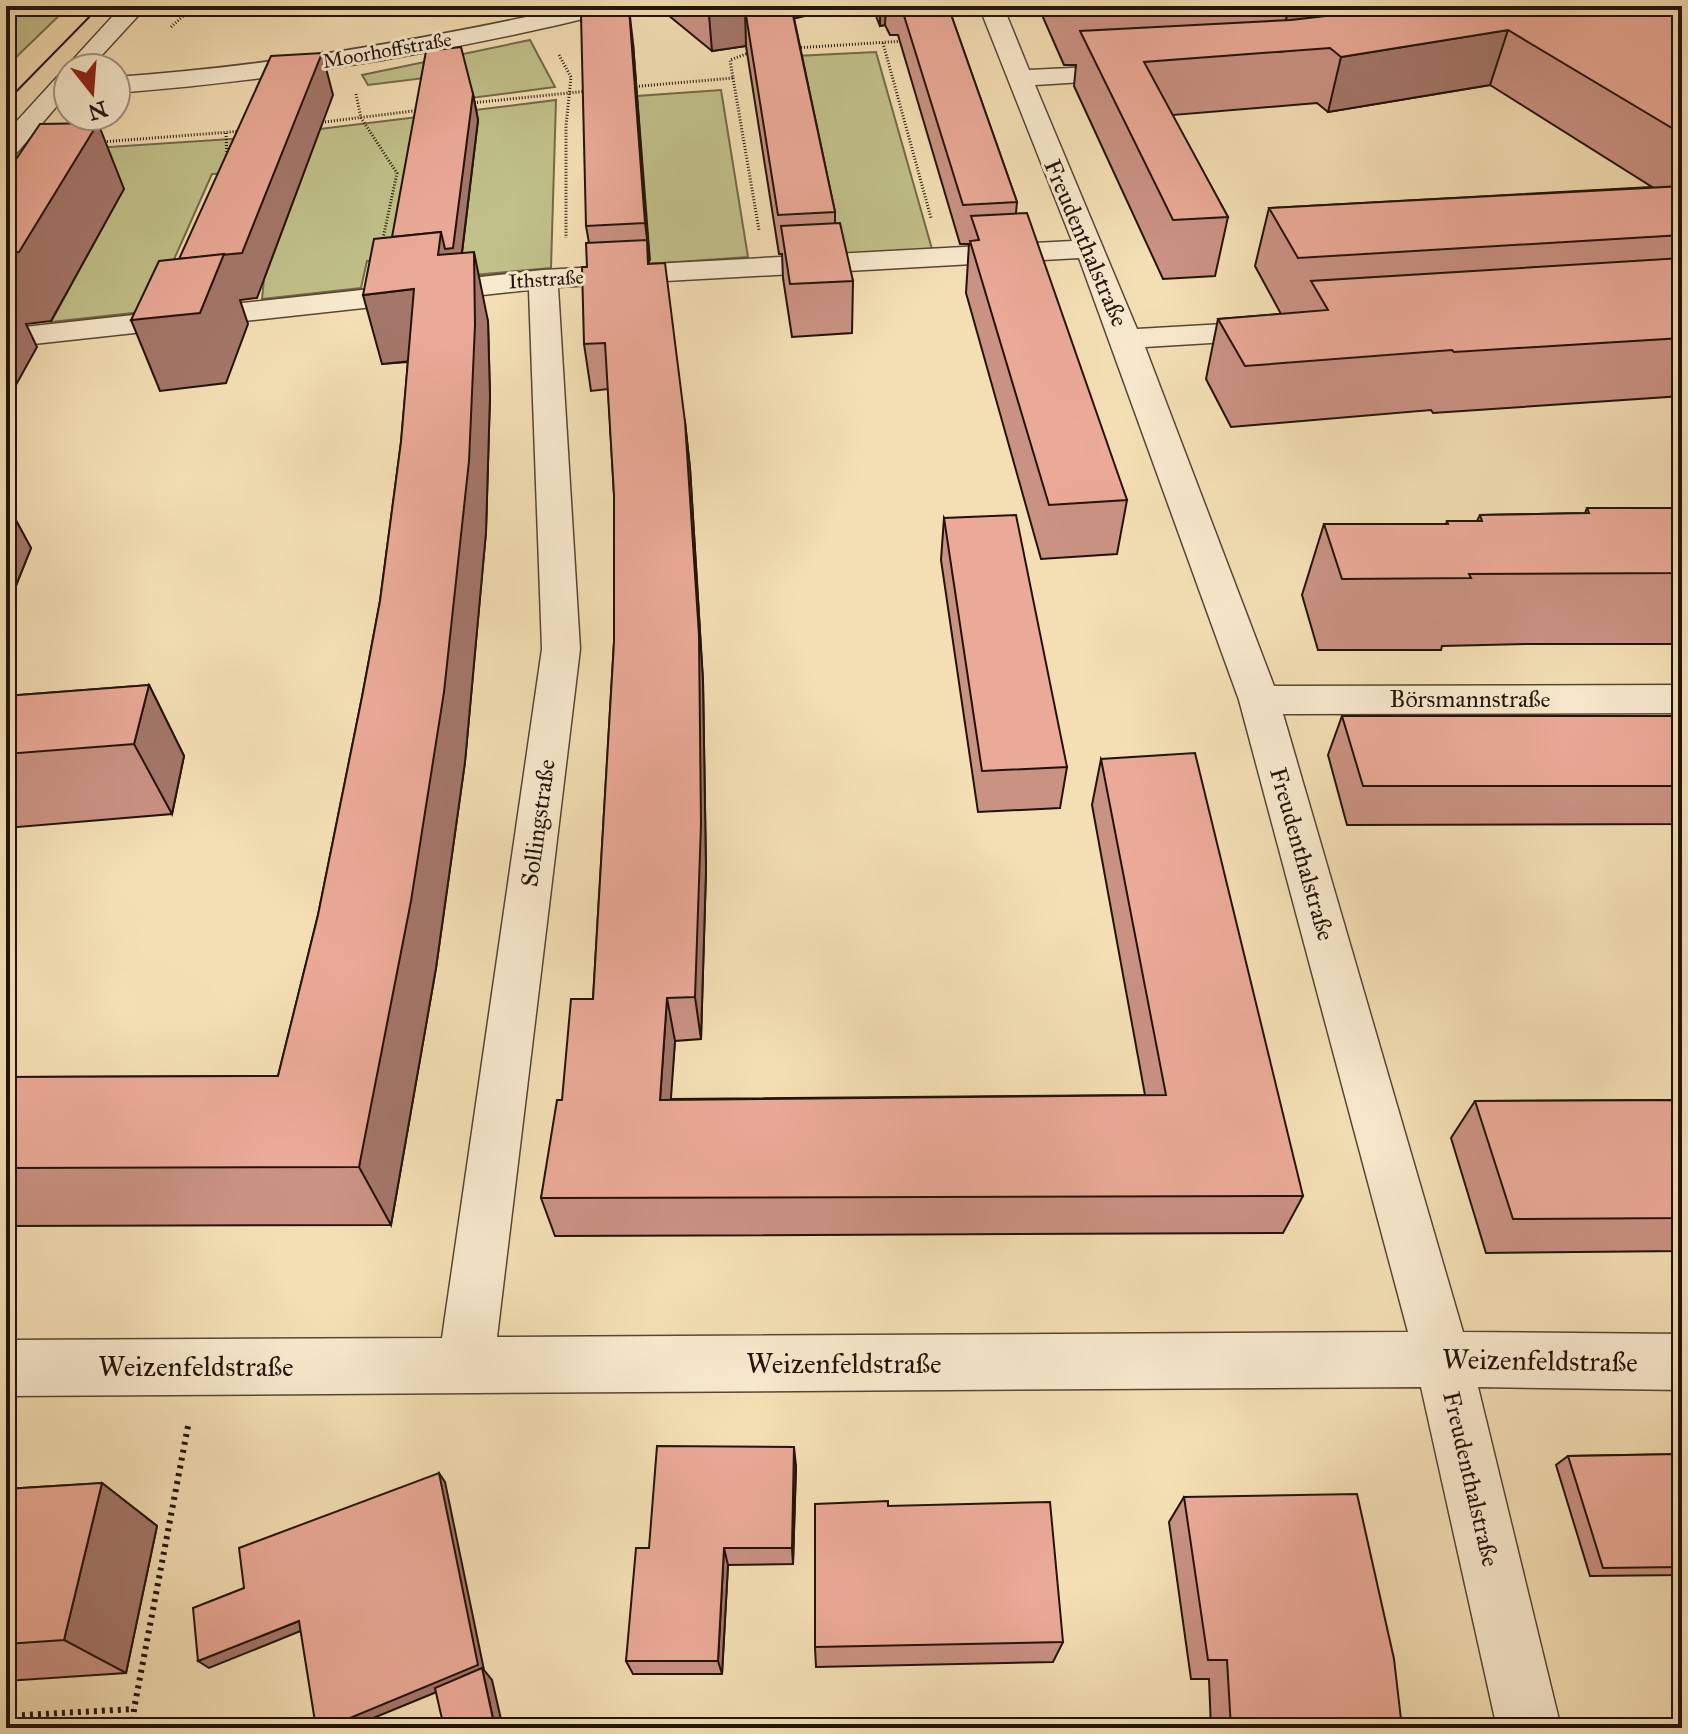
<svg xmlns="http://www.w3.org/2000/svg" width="1688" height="1734" font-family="'IM FELL Great Primer',serif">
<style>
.green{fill:#c1c089;stroke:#726a49;stroke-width:2}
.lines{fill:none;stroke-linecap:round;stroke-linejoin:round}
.minor-casing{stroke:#564634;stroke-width:3}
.tertiary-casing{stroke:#564634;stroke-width:3}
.path-far1{stroke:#221309;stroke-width:3;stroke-dasharray:1 2;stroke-linecap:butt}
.path{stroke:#221309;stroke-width:6;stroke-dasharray:3 5;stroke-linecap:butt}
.minor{fill:#f8eace;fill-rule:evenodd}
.tertiary{fill:#f8eace;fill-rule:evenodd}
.tram{stroke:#221309;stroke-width:2}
.wall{fill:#ca9283;stroke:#221309;stroke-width:2}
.shaded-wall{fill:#a4776a;stroke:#221309;stroke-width:2}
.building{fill:#ebaa98;stroke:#221309;stroke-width:2}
.labels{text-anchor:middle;stroke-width:6;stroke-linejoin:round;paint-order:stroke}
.far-street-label{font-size:20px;fill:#221309;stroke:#f8eace}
.street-label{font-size:24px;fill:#221309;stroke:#f8eace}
.near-street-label{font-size:28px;fill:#221309;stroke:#f8eace}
</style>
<rect width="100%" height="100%" fill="#f4dfb4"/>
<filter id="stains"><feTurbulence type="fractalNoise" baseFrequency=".0025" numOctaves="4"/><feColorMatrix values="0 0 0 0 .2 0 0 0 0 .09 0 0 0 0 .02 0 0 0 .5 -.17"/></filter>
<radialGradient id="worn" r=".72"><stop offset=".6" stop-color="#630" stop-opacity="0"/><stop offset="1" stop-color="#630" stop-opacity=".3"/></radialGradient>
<g class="green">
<polygon points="6,6 69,6 6,67"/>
<polygon points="530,40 555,87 471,98 465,73 368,85 362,75"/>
<polygon points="876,52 932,249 836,255 795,56"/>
<polygon points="721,90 748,257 649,264 637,96"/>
<polygon points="556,100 551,268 461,276 401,259 367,261 361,288 262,299 264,279 304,172 212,174 151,311 51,322 123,190 78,149 246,138"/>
</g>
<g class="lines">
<defs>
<g id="minor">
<path d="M577,6H620L616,11C452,52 285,80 116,93V77C272,66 425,40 577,6Z"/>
<path d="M979,6H1003L1029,70L1133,65L1142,67L1145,72L1142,77L1133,79L1035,85L1137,329L1276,321L1287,323L1291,330L1287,337L1276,339L1145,347L1274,686L1682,685V713L1283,714L1463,1332L1682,1334V1390L1478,1387L1561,1728H1497L1421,1387L6,1396V1340L442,1338L542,649L529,290L6,347V329L543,270L1072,241ZM1079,258L1239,700L1408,1332L497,1337L580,649L558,287Z"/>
</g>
<polygon id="tertiary" points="122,6 147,6 90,68 68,68 68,93 15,155 6,157 6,133"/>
</defs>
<use href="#minor" class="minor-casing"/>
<use href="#tertiary" class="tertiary-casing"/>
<g class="path-far1">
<polyline points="171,27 194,6"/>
<polyline points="883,43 931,218"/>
<polyline points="795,48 905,41"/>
<polyline points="559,55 571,77 566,126 566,238"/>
<polyline points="733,78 759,230"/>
<polyline points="630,87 733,78 730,60 754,51"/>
<polyline points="356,94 361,118 397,173 382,243"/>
<polyline points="471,103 588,91"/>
<polyline points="316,123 421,110"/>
<polyline points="226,133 227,160"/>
<polyline points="101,142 243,131"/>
</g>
<g class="path">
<polyline points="6,1716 134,1709"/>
<polyline points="133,1728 134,1709 188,1426"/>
</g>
<use href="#minor" class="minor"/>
<use href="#tertiary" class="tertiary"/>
<polyline class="tram" points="6,102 100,6"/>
</g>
<g class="wall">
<polygon points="657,6 847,6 794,18 835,212 835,223 853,281 852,333 792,337 783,278 782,254 779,254 746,46 712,51"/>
<polygon points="872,6 948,6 1017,202 1016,213 1127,500 1117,554 1041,559 966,293 969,244 960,244 898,35 890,35 885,25 880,26"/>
<polygon points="1038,6 1682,6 1682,396 1433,413 1431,410 1231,427 1206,379 1218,319 1281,314 1255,266 1269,208 1652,187 1490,85 1328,112 1317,103 1172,115 1228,217 1215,276 1163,279 1074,86 1076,65 1064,65"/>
<polygon points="633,43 649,264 685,422 690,468 703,681 706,870 701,1039 675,1041 670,1099 1145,1095 1092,805 1101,759 1303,1196 1283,1233 555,1236 541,1198 562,1100 593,999 614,642 614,495 608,389 591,391 584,344 589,243 586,226"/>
<polygon points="473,94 478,120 462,253 488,321 490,396 486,532 465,762 436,968 391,1225 6,1226 6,1077 278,1076 318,915 362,697 380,601 401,442 408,362 382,364 392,237"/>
<polygon points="6,502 31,548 13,593 6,594"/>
<polygon points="1587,508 1682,508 1682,644 1527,644 1442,646 1441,650 1318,650 1302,595 1324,524 1446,524 1447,521 1477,521 1480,515 1585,513"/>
<polygon points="944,518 1067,767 1060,808 978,812 941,560"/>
<polygon points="149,685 184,756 172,814 6,828 6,696"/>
<polygon points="1342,716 1682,716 1682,824 1347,825 1328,755"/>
<polygon points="1682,1100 1682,1251 1486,1253 1451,1138 1475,1101"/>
<polygon points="1682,1454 1682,1575 1590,1576 1556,1465 1568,1456"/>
<polygon points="796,1466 793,1564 728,1565 722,1674 633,1674 626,1661 649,1548"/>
<polygon points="102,1483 157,1526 126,1673 6,1681 6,1489"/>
<polygon points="1184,1497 1402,1728 1211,1728 1209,1679 1191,1679 1169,1522"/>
<polygon points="888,1506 1063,1642 1053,1662 816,1667 815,1647"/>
</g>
<g class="shaded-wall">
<polygon points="787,6 847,6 788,20"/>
<polygon points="880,6 886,6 885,25 880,26"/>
<polygon points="1289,6 1564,6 1279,52"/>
<polygon points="629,8 633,43 650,261 645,223"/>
<polygon points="745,9 746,46 712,51 709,15"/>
<polygon points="1508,30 1490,85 1328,112 1341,57"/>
<polygon points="322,53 333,95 257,298 240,300 248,324 226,383 160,391 131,320 196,305"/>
<polygon points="473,94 478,120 459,276 389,255 441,232"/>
<polygon points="98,123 124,189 51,321 26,324 37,347 6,403 6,253"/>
<polygon points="474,252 488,321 490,396 486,532 465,762 436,968 391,1225 359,1167"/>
<polygon points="414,289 431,359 382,364 363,295"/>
<polygon points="685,422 690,468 703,681 706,870 701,1039 695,997"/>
<polygon points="6,502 31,548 13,593 6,581"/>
<polygon points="149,685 184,756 172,814 134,744"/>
<polygon points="667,998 675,1041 668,1140 660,1100"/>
<polygon points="794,1447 796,1466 793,1564 792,1548"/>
<polygon points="439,1473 445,1482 484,1670 492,1680 503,1728 495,1728 483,1673 349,1728 326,1728"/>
<polygon points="102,1483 157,1526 126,1673 64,1640"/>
<polygon points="724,1548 728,1565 722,1674 718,1661"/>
<polygon points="299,1621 308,1628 209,1668 198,1661"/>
</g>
<g class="building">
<polygon points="698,6 791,6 835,212 778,215 745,9 709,15"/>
<polygon points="901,6 948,6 1017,202 963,205"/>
<polygon points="1068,6 1174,6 1070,11"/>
<polygon points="1412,6 1682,6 1682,134 1508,30 1341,57 1330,48 1144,62 1228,217 1173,220 1080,31 1291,20"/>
<polygon points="629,8 645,223 586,226 581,15"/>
<polygon points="461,47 473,94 453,248 445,249 441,232 392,237 426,51"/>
<polygon points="322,53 242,253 179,259 271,56"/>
<polygon points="98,123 19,252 6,253 6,174 40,124"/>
<polygon points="1679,183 1682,183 1682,235 1298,258 1269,208 1682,186"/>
<polygon points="1027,213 1127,500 1049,505 970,241 979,240 971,216"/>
<polygon points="840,223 853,281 790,284 781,226"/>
<polygon points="441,232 438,255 474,252 475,325 469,461 444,692 411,901 359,1167 6,1168 6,1077 278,1076 318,915 362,697 380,601 401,442 414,289 363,295 374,239"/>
<polygon points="647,240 648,264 665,263 685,422 699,635 701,824 695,997 667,998 660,1100 1166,1095 1101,759 1195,753 1303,1196 541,1198 557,1100 562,1100 571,999 593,999 614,642 614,495 605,343 584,344 582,267 587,267 586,243"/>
<polygon points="224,254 200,313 131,320 159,261"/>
<polygon points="1682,258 1682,338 1454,352 1452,350 1245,366 1218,319 1328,310 1311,281"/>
<polygon points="1587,508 1682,508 1682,573 1469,574 1471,578 1342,579 1324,524 1448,524 1447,521 1482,521 1480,515 1589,513"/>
<polygon points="1016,515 1067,767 982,771 944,518"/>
<polygon points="149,685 134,744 6,754 6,696"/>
<polygon points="1342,716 1682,716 1682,786 1363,786"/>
<polygon points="1682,1100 1682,1218 1513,1219 1475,1101"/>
<polygon points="657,1446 794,1447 792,1548 724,1548 718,1661 626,1661 636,1548 649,1548"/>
<polygon points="1682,1454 1682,1567 1603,1568 1568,1456"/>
<polygon points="439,1473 478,1665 326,1728 316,1728 299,1621 198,1661 193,1608 244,1588 239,1548"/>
<polygon points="102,1483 64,1640 6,1644 6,1489"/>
<polygon points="1357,1494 1394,1659 1402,1728 1231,1728 1227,1660 1208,1660 1184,1497"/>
<polygon points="888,1501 888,1506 1050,1502 1063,1642 815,1647 815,1504"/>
<polygon points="482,1668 495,1728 444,1728 435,1688"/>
</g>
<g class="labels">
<g class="far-street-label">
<text transform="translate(387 50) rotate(-10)" y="7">Moorhoffstraße</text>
<text transform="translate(546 279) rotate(-4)" y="7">Ithstraße</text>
</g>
<g class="street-label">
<text transform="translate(1086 243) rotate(67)" y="8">Freudenthalstraße</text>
<text x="1470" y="707">Börsmannstraße</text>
<text transform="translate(538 823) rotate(-82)" y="8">Sollingstraße</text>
<text transform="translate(1302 854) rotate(74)" y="8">Freudenthalstraße</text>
<text transform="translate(1471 1479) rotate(77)" y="8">Freudenthalstraße</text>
</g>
<g class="near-street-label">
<text transform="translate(1540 1360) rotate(1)" y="10">Weizenfeldstraße</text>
<text x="844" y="1373">Weizenfeldstraße</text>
<text x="196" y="1376">Weizenfeldstraße</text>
</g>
</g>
<rect width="1688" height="1734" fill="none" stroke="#f4dfb4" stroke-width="32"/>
<rect x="8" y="8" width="1672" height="1718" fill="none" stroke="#221309" stroke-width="4"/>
<rect x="16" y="16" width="1656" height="1702" fill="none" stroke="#221309" stroke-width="2"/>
<g transform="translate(92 92) rotate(163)"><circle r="38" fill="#f8eace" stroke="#a2947f" stroke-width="2"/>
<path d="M0-6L14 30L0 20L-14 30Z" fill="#8f2418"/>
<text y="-12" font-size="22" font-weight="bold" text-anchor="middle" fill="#221309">N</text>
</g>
<rect width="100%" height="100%" filter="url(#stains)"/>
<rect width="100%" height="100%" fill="url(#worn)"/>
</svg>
